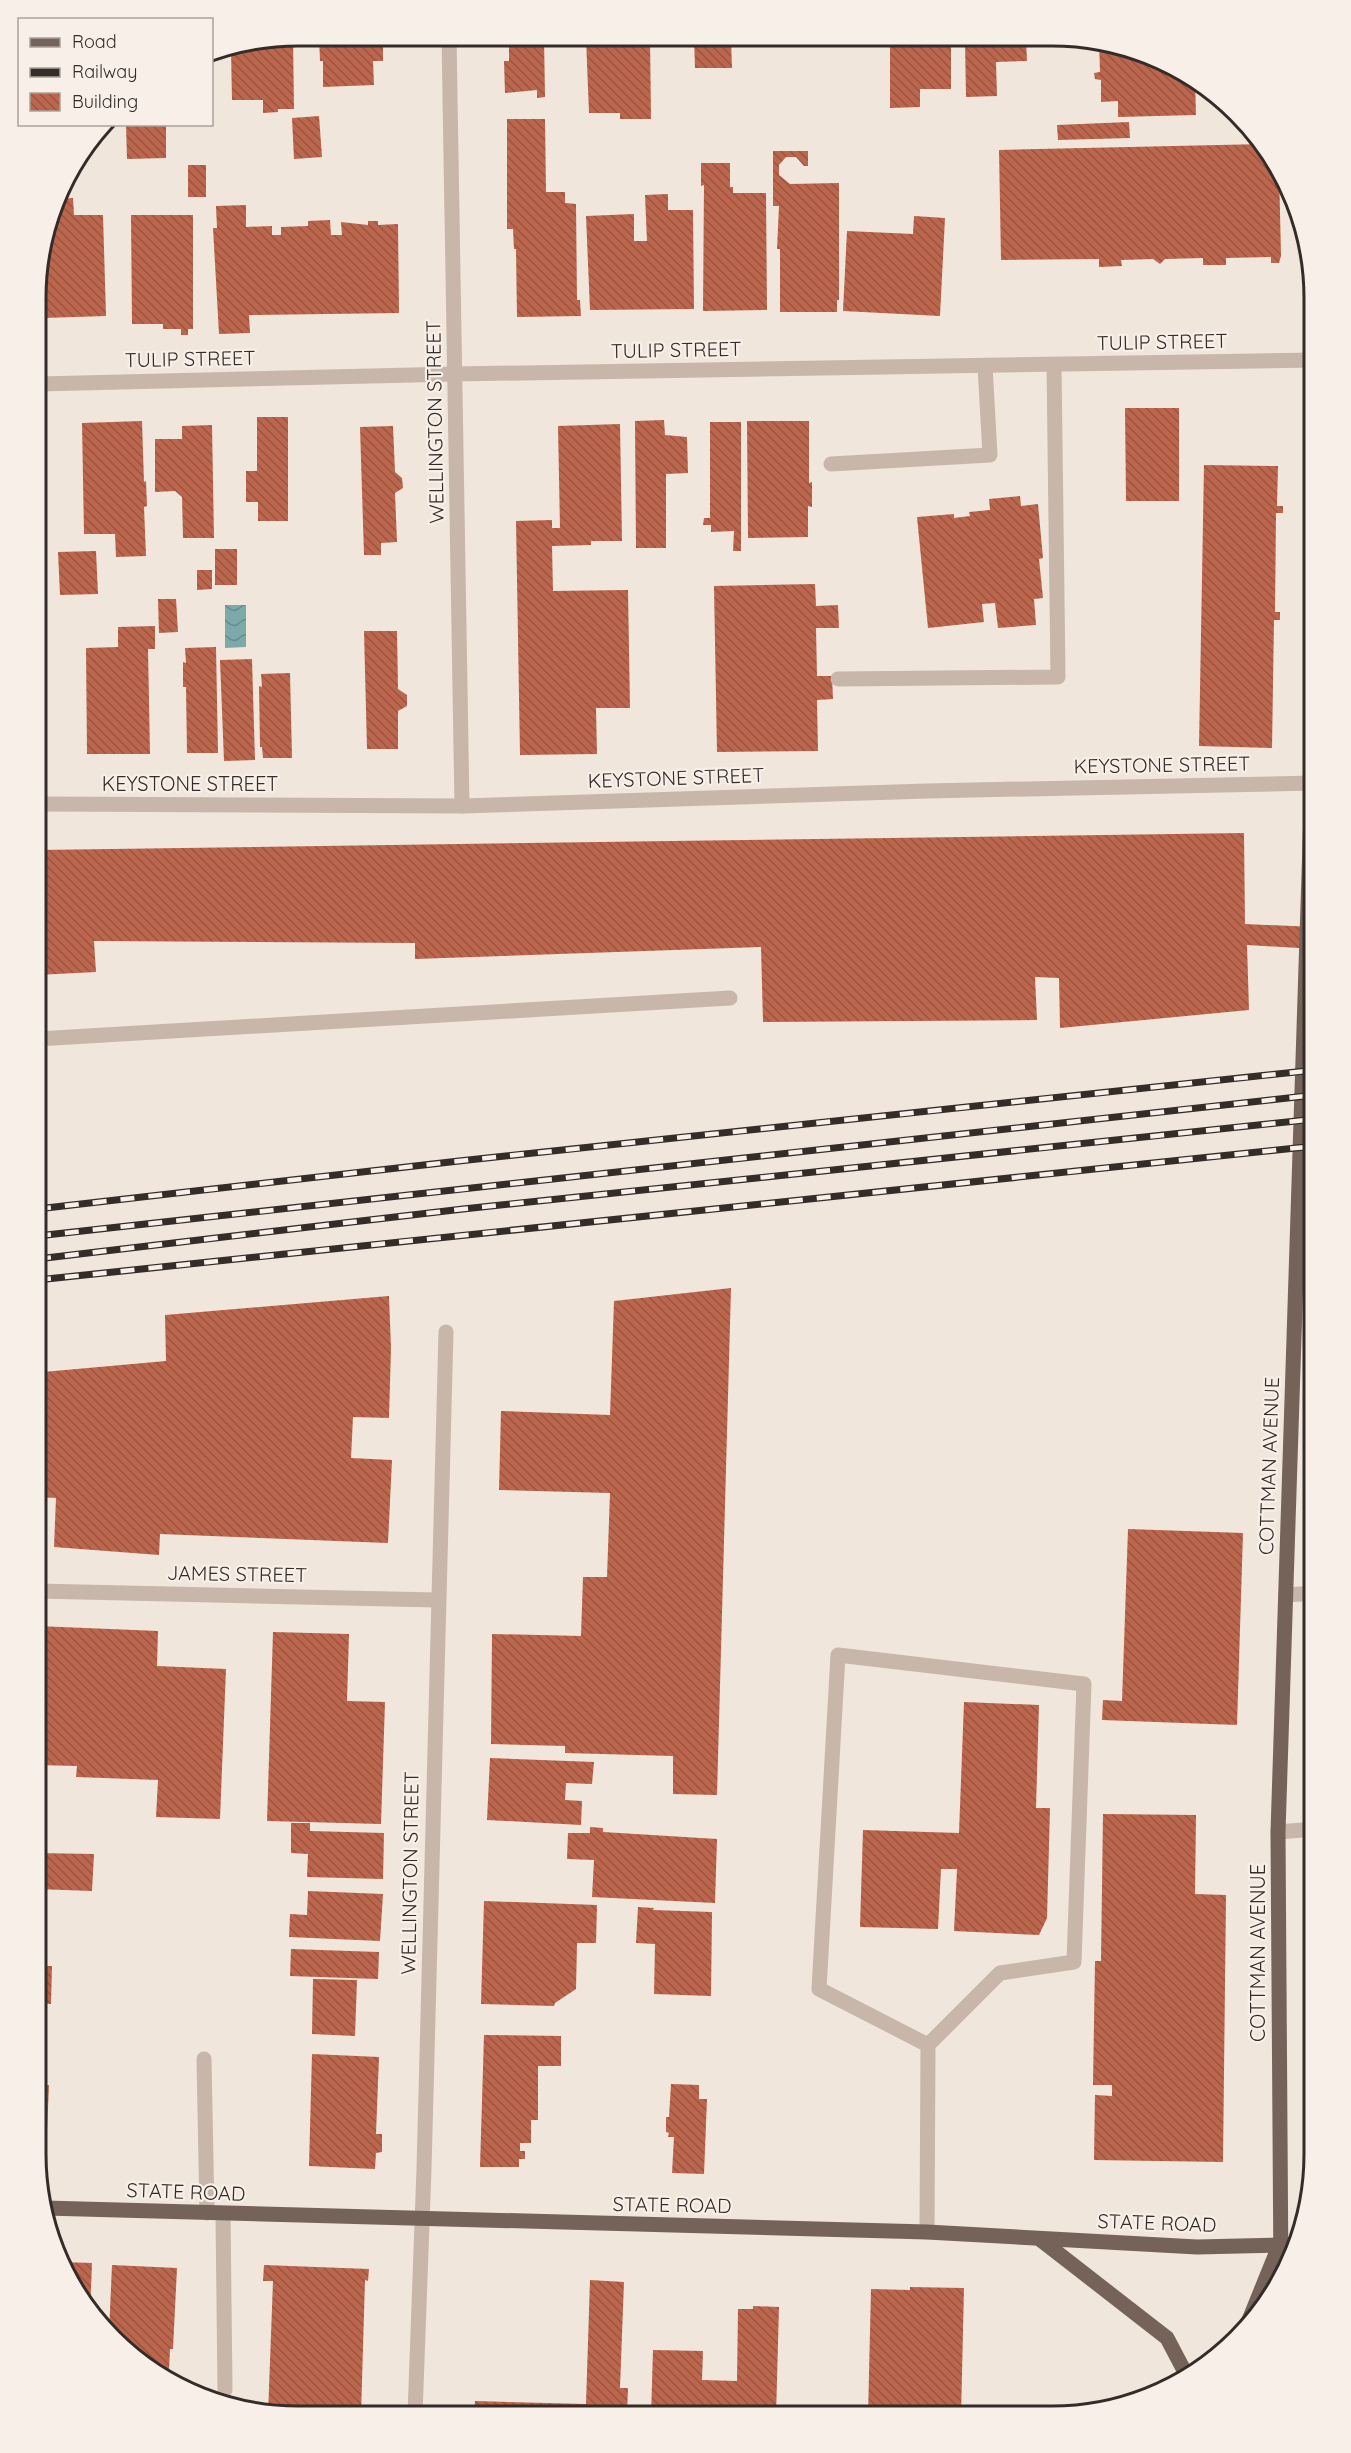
<svg xmlns="http://www.w3.org/2000/svg" width="1351" height="2453" font-family="Quicksand,sans-serif">
<style>
.water{fill:url(#water-waves)}
.building{fill:url(#building-back-hatch)}
.lines{fill:none;stroke-linecap:round;stroke-linejoin:round}
.lane{stroke:#c7b6a9;stroke-width:15}
.street{stroke:#c7b6a9;stroke-width:15}
.secondary{stroke:#9a857a;stroke-width:15}
.primary{stroke:#75635a;stroke-width:15}
.rail-casing{stroke:#342c28;stroke-width:7}
.rail{stroke:#f8f0e8;stroke-width:4.5;stroke-dasharray:14;stroke-linecap:butt}
.labels{text-anchor:middle;stroke-width:4.5;stroke-linejoin:round;paint-order:stroke}
.street-label{font-size:20px;fill:#342c28;stroke:#f8f0e8}
.rim{fill:none;stroke:#342c28;stroke-width:3}
</style>
<defs>
<pattern id="water-waves" width="16" height="10" patternUnits="userSpaceOnUse" patternTransform="scale(1.5)"><rect width="16" height="10" fill="#7da9aa"/><path d="M0 5q4-4 8 0t8 0" fill="none" stroke="#678a8a"/></pattern>
<pattern id="building-back-hatch" width="6" height="6" patternUnits="userSpaceOnUse" patternTransform="scale(1.5)"><rect width="6" height="6" fill="#bc664d"/><path d="M-1 5l2 2M0 0l6 6M5-1l2 2" fill="none" stroke="#9a5440"/></pattern>
</defs>
<rect width="100%" height="100%" fill="#f0e6dc"/>
<polygon class="water" points="225,605 246,605 246,647 225,648"/>
<g class="building">
<polygon points="319,36 383,37 383,61 373,61 374,85 323,87 323,61 320,61"/>
<polygon points="293,37 294,109 278,109 278,112 263,113 263,100 232,100 231,49"/>
<polygon points="509,37 544,38 545,97 537,98 537,90 505,93 504,61 509,61"/>
<polygon points="586,38 650,38 651,119 620,119 620,113 589,113"/>
<polygon points="694,38 731,39 732,68 695,68"/>
<polygon points="883,40 954,40 951,45 951,89 920,89 920,107 890,108 890,46"/>
<polygon points="965,40 1026,40 1027,61 996,62 997,96 966,97"/>
<polygon points="1099,41 1169,63 1195,81 1196,115 1118,117 1118,101 1101,102 1101,80 1095,79 1094,73 1100,72"/>
<polygon points="319,116 322,157 294,159 292,118"/>
<polygon points="507,119 545,119 546,192 565,192 565,203 576,204 577,300 580,300 581,316 517,317 516,249 514,249 513,229 507,229"/>
<polygon points="1129,122 1130,138 1058,140 1057,125"/>
<polygon points="126,124 166,124 166,158 127,159"/>
<polygon points="1264,144 1271,152 1279,169 1281,256 1279,263 1271,263 1271,257 1226,258 1226,265 1203,265 1203,258 1165,259 1160,264 1153,259 1121,260 1122,266 1099,267 1099,259 1001,260 999,150"/>
<polygon points="773,151 808,151 808,166 804,166 796,157 786,157 779,165 779,175 790,184 839,183 839,300 837,300 837,312 780,312 780,249 777,249 779,206 773,206"/>
<polygon points="701,163 730,163 730,187 733,187 733,193 766,193 767,310 703,311 704,185 701,186"/>
<rect x="188" y="165" width="18" height="32"/>
<polygon points="668,194 668,210 693,210 694,309 590,310 586,216 634,214 634,241 647,241 645,195"/>
<polygon points="73,198 74,215 103,215 106,316 43,318 41,254 58,199"/>
<polygon points="246,205 246,227 272,226 272,235 281,235 281,227 308,226 308,221 330,220 331,235 342,235 341,222 368,225 368,221 378,221 378,225 398,224 399,313 249,315 250,333 219,334 213,228 217,228 216,206"/>
<polygon points="131,215 193,215 193,329 188,329 188,335 181,335 181,329 163,329 163,324 132,324"/>
<polygon points="914,216 945,218 940,316 843,311 847,231 913,234"/>
<polygon points="1125,408 1179,408 1179,501 1126,501"/>
<polygon points="257,417 288,417 288,521 258,521 258,502 246,502 246,471 257,471"/>
<polygon points="664,420 665,435 687,437 688,473 666,474 666,548 636,548 635,421"/>
<polygon points="142,421 144,482 146,481 147,506 144,507 146,556 116,557 115,534 84,534 82,423"/>
<polygon points="747,421 809,421 809,483 812,482 812,507 808,506 808,537 748,538"/>
<polygon points="710,422 741,422 741,551 733,551 734,531 711,532 711,525 703,525 704,518 710,518"/>
<polygon points="620,424 622,541 591,541 591,545 552,546 553,591 628,590 630,708 596,708 597,754 520,755 516,521 552,520 552,528 560,528 558,426"/>
<polygon points="212,425 214,538 183,538 182,497 175,491 155,492 155,439 182,439 182,426"/>
<polygon points="393,426 395,472 402,478 403,488 395,493 397,542 381,543 381,555 364,555 360,427"/>
<polygon points="1204,465 1278,466 1277,506 1283,506 1283,513 1276,513 1275,612 1280,612 1280,620 1274,620 1272,748 1199,746"/>
<polygon points="1020,496 1021,506 1038,504 1043,558 1039,559 1043,598 1034,599 1036,625 998,628 995,603 982,604 984,622 928,628 917,517 954,514 954,518 970,516 969,512 990,510 989,499"/>
<rect x="215" y="549" width="22" height="36"/>
<polygon points="96,551 98,594 60,595 58,552"/>
<polygon points="197,570 212,570 212,589 197,590"/>
<polygon points="815,584 816,606 838,605 839,628 816,628 817,676 832,676 833,699 817,700 818,751 717,752 714,586"/>
<polygon points="158,599 176,599 178,632 159,633"/>
<polygon points="155,626 155,649 148,649 150,754 87,754 86,648 118,647 118,627"/>
<polygon points="364,631 397,631 398,689 407,695 407,706 398,711 398,749 367,749"/>
<polygon points="216,647 218,753 187,753 186,687 183,687 183,662 186,663 185,648"/>
<polygon points="252,659 255,760 224,761 220,660"/>
<polygon points="290,673 292,758 263,758 262,747 260,747 259,686 262,687 261,674"/>
<polygon points="1244,833 1245,924 1315,927 1315,949 1247,945 1249,1010 1060,1028 1059,978 1035,977 1037,1020 763,1022 761,947 415,959 415,943 94,941 96,972 37,975 38,850"/>
<polygon points="731,1288 717,1795 673,1794 673,1756 565,1753 565,1746 491,1744 492,1634 581,1636 583,1577 607,1577 610,1493 499,1490 501,1411 610,1415 614,1301"/>
<polygon points="389,1296 391,1348 389,1418 353,1417 351,1458 392,1460 388,1543 160,1534 159,1555 54,1547 56,1498 37,1497 37,1444 41,1444 43,1372 166,1361 165,1315"/>
<polygon points="1128,1529 1243,1533 1237,1725 1102,1720 1103,1700 1122,1701"/>
<polygon points="37,1626 158,1631 157,1666 226,1669 220,1819 156,1817 158,1780 76,1777 77,1766 36,1765"/>
<polygon points="273,1632 349,1634 347,1701 385,1702 381,1824 267,1821"/>
<polygon points="964,1702 1039,1705 1036,1808 1050,1808 1047,1918 1039,1935 954,1931 957,1869 941,1869 938,1929 860,1927 863,1830 959,1833"/>
<polygon points="490,1758 594,1762 592,1784 566,1783 565,1800 582,1801 581,1825 487,1820"/>
<polygon points="1103,1814 1196,1815 1195,1894 1226,1895 1223,2162 1094,2160 1095,2095 1112,2096 1112,2085 1093,2085 1095,1961 1101,1961"/>
<polygon points="36,1815 45,1816 45,1843 36,1843"/>
<polygon points="291,1823 310,1823 310,1831 384,1833 383,1879 307,1877 308,1854 291,1853"/>
<polygon points="590,1827 603,1828 603,1832 717,1839 715,1903 592,1897 594,1860 567,1859 568,1833 590,1833"/>
<polygon points="36,1853 94,1854 92,1891 36,1889"/>
<polygon points="308,1891 383,1894 380,1941 289,1937 290,1914 307,1915"/>
<polygon points="484,1901 597,1905 596,1943 577,1943 576,1989 555,2003 554,2006 481,2004"/>
<polygon points="638,1907 654,1908 653,1910 712,1912 711,1996 654,1994 655,1944 636,1943"/>
<polygon points="291,1949 379,1952 378,1979 290,1976"/>
<polygon points="36,1966 52,1966 51,2004 36,2003"/>
<polygon points="313,1979 357,1980 355,2036 312,2034"/>
<polygon points="484,2035 561,2036 561,2066 538,2066 538,2120 531,2120 531,2143 520,2143 520,2151 525,2151 525,2159 519,2159 519,2167 480,2167"/>
<polygon points="312,2054 379,2057 376,2134 382,2134 382,2152 376,2153 375,2169 309,2166"/>
<polygon points="671,2084 699,2085 699,2099 707,2099 704,2174 672,2173 674,2137 668,2137 669,2133 666,2132 666,2117 669,2117"/>
<polygon points="36,2085 49,2085 46,2154 36,2153"/>
<polygon points="62,2262 92,2263 90,2314"/>
<polygon points="112,2265 177,2268 173,2349 170,2349 169,2370 150,2369 138,2363 109,2333"/>
<polygon points="264,2265 369,2269 368,2281 365,2280 361,2415 268,2415 273,2281 263,2281"/>
<polygon points="590,2280 624,2282 620,2388 628,2388 627,2416 474,2415 475,2401 586,2404"/>
<polygon points="910,2287 964,2288 961,2417 868,2416 871,2289 910,2290"/>
<polygon points="753,2306 779,2307 776,2416 651,2416 653,2350 703,2351 702,2380 737,2381 738,2309 753,2309"/>
</g>
<g class="lines">
<g class="lane">
<polyline points="831,464 990,455 985,366"/>
<polyline points="838,679 1058,677 1054,365"/>
<polyline points="37,1039 730,998"/>
<polyline points="1286,1595 1315,1593"/>
<polyline points="204,2059 207,2213"/>
<polyline points="223,2214 225,2390"/>
<polyline points="927,2232 928,2045 819,1989 838,1655 1084,1684 1074,1962 1000,1973 928,2045"/>
</g>
<g class="street">
<polyline points="449,37 462,806"/>
<polyline points="38,384 455,374 1315,360"/>
<polyline points="38,804 462,806 927,791 1315,783"/>
<polyline points="37,1591 437,1600"/>
<polyline points="1278,1832 1315,1829"/>
<polyline points="415,2415 424,2169 446,1332"/>
</g>
<polyline class="secondary" points="1280,2245 1297,2245"/>
<g class="primary">
<polyline points="45,2208 927,2232 1197,2247 1280,2245"/>
<polyline points="1041,2240 1167,2338 1187,2376"/>
<polyline points="1281,2280 1278,1832 1315,689"/>
<polyline points="1245,2330 1277,2251"/>
</g>
<defs>
<g id="rail">
<polyline points="37,1209 459,1161 1315,1070"/>
<polyline points="37,1236 1315,1095"/>
<polyline points="37,1259 463,1209 1315,1119"/>
<polyline points="37,1280 1315,1146"/>
</g>
</defs>
<use href="#rail" class="rail-casing"/>
<use href="#rail" class="rail"/>
</g>
<g class="labels">
<g class="street-label">
<text transform="translate(1162 342) rotate(-1)" y="7">TULIP STREET</text>
<text transform="translate(676 350) rotate(-1)" y="7">TULIP STREET</text>
<text transform="translate(190 359) rotate(-1)" y="7">TULIP STREET</text>
<text transform="translate(435 422) rotate(-91)" y="7">WELLINGTON STREET</text>
<text transform="translate(1162 765) rotate(-1)" y="7">KEYSTONE STREET</text>
<text transform="translate(676 778) rotate(-2)" y="7">KEYSTONE STREET</text>
<text x="190" y="791">KEYSTONE STREET</text>
<text transform="translate(1269 1466) rotate(-88)" y="7">COTTMAN AVENUE</text>
<text transform="translate(237 1574) rotate(1)" y="7">JAMES STREET</text>
<text transform="translate(410 1873) rotate(-89)" y="7">WELLINGTON STREET</text>
<text transform="translate(1258 1953) rotate(-90)" y="7">COTTMAN AVENUE</text>
<text transform="translate(186 2192) rotate(2)" y="7">STATE ROAD</text>
<text transform="translate(672 2205) rotate(1)" y="7">STATE ROAD</text>
<text transform="translate(1157 2223) rotate(2)" y="7">STATE ROAD</text>
</g>
</g>
<path d="M0 0H1351V2453H0ZM298 46H1052A252 252 0 0 1 1304 298V2154A252 252 0 0 1 1052 2406H298A252 252 0 0 1 46 2154V298A252 252 0 0 1 298 46Z" fill="#f8f0e8" fill-rule="evenodd"/>
<path class="rim" d="M298 46H1052A252 252 0 0 1 1304 298V2154A252 252 0 0 1 1052 2406H298A252 252 0 0 1 46 2154V298A252 252 0 0 1 298 46Z"/>
<rect x="18" y="18" width="195" height="108" fill="#f8f0e8" stroke="#aaa29b" stroke-width="1.5"/>
<rect x="30" y="38" width="30" height="9" fill="#75635a" stroke="#aaa29b" stroke-width="1.5"/>
<text x="72" y="48" font-size="18" fill="#342c28">Road</text>
<rect x="30" y="68" width="30" height="9" fill="#342c28" stroke="#aaa29b" stroke-width="1.5"/>
<text x="72" y="78" font-size="18" fill="#342c28">Railway</text>
<rect x="30" y="93" width="30" height="18" fill="url(#building-back-hatch)" stroke="#aaa29b" stroke-width="1.5"/>
<text x="72" y="108" font-size="18" fill="#342c28">Building</text>
</svg>
